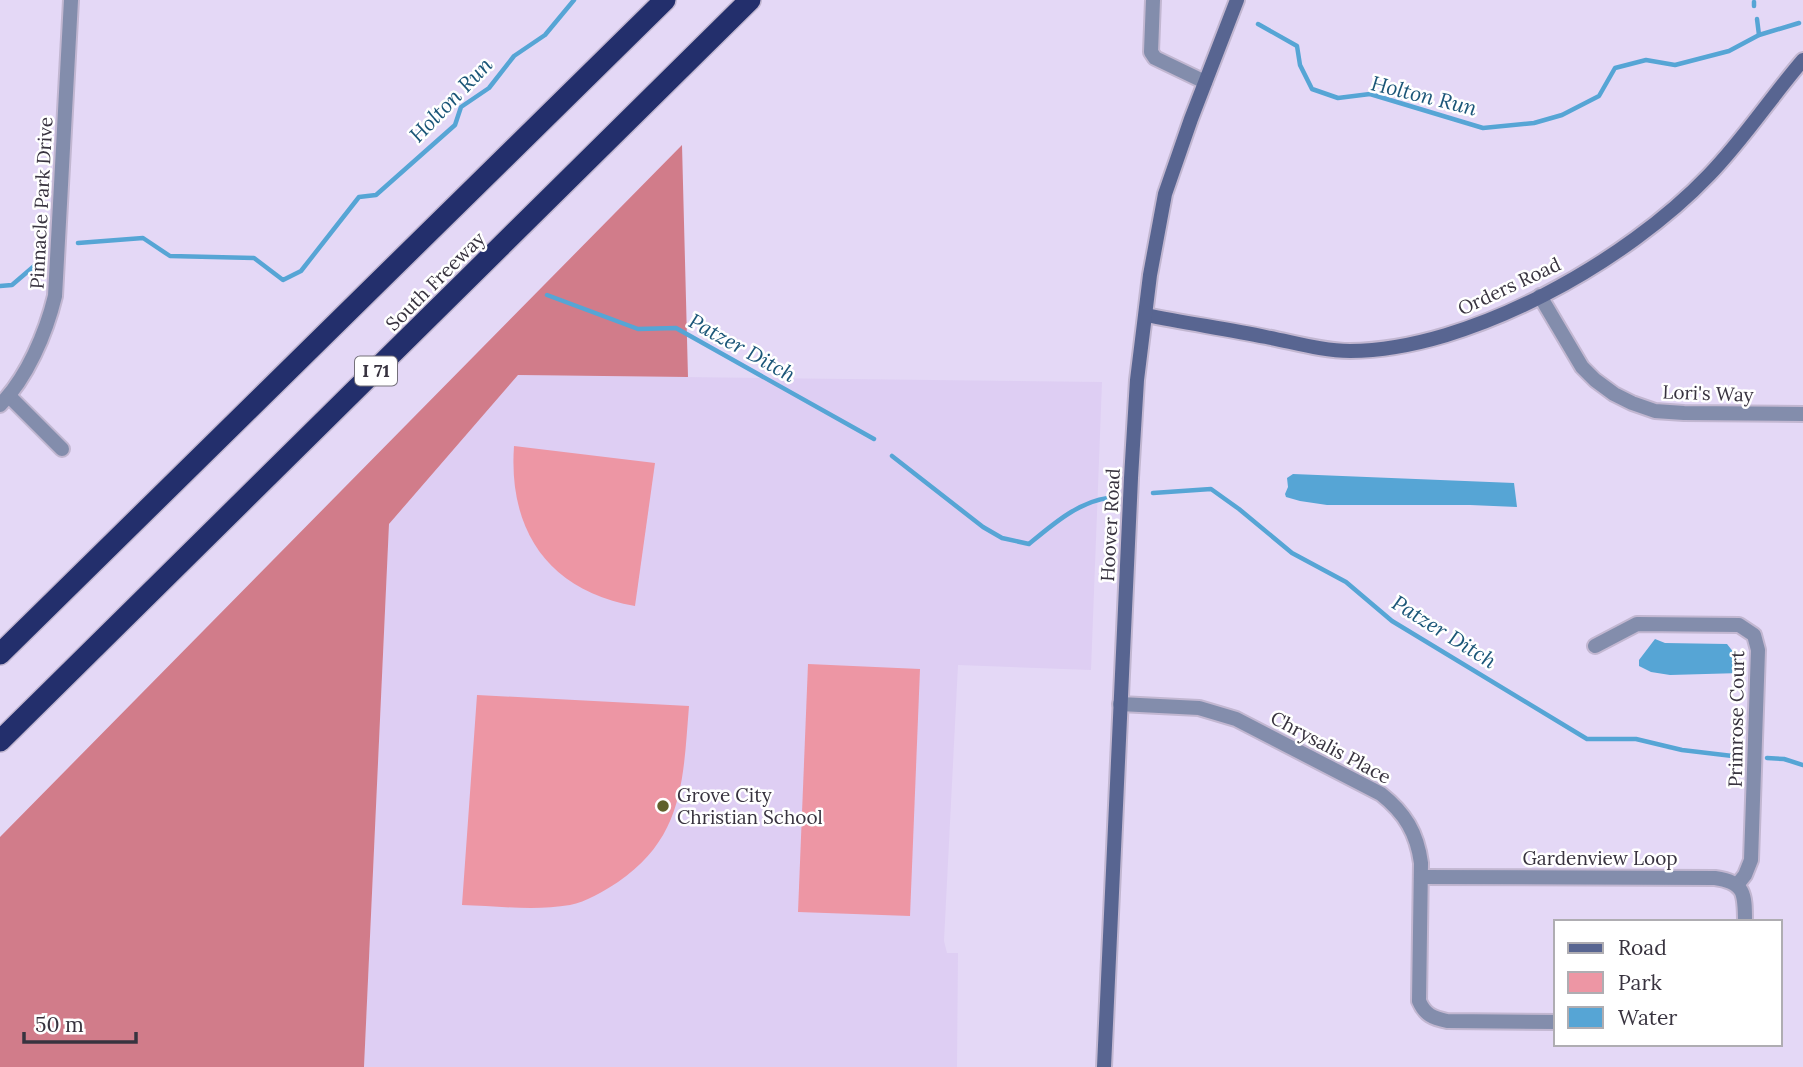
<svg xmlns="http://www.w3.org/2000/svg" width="1803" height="1067" font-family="Lora,serif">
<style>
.built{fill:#decef3}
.green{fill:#ed96a4}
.forest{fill:#d17c8a}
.water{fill:#56a5d5}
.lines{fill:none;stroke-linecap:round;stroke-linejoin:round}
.stream{stroke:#56a5d5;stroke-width:4.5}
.street-casing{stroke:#c2b7d1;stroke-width:18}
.secondary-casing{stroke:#c2b7d1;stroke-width:18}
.highway-casing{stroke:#c2b7d1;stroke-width:24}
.street{stroke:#838dac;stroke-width:14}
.secondary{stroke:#586591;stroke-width:14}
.highway{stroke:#232f6c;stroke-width:21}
.poi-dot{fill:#60602c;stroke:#fff;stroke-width:2.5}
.labels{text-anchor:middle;stroke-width:5;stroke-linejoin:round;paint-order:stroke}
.shield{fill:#fff;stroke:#747079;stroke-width:2}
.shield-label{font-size:18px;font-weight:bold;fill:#38333f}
.street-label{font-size:19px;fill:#38333f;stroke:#fff}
.poi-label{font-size:19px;fill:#38333f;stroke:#fff;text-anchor:start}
.water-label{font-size:21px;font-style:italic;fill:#1b5678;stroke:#fff}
</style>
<rect width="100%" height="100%" fill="#e4d8f6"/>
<polygon class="built" points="518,375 1102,382 1091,670 958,665 944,941 947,953 958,953 957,1067 364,1067 389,524"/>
<g class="green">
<path d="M514,446L655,463L635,606C549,591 508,531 514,446Z"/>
<polygon points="808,664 920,669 910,916 798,912"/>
<path d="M477,695L689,706C683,779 684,837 618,882C604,891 586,902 570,905C535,911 497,906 462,905Z"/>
</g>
<polygon class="forest" points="682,145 688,377 518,375 389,524 364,1067 0,1067 0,837"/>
<g class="water">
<polygon points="1293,474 1514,483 1517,507 1470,505 1327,505 1300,501 1286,497 1285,494 1288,487 1287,478"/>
<polygon points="1655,639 1665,643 1727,644 1738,658 1741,673 1670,675 1651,672 1639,666 1639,660"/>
</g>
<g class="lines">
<g class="stream">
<polyline points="1754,2 1754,6"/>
<polyline points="1757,19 1759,35"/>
<polyline points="1258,24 1297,46 1300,65 1312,89 1338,98 1370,94 1483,128 1534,123 1562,115 1599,96 1615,68 1646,60 1675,65 1729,51 1759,35 1799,23"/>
<polyline points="78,243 143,238 170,256 254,258 283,280 301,271 359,197 376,195 455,125 461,107 489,88 514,56 545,35 574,0"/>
<polyline points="0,286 12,285 40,261"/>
<polyline points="547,295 638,329 676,328 874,439"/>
<path d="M892,456L983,527L1002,538L1029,544C1052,525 1078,502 1108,498"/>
<polyline points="1153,493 1211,489 1239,509 1292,553 1346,582 1392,621 1587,739 1636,739 1682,750 1741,757"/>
<polyline points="1767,758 1784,759 1803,765"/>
</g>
<defs>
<g id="street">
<polyline points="1153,0 1151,52 1155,58 1205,82"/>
<polyline points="1540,296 1582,367 1595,380 1614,394 1632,403 1655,411 1684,413 1803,414"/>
<polyline points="9,396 62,449"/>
<path d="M0,405C27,378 46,333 55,296L71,0"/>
<polyline points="1595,646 1637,624 1739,625 1754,635 1758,650 1751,860 1745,875 1737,885"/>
<path d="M1120,704L1199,708L1236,719L1381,794C1405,813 1417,833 1421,863L1419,1001C1425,1015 1433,1018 1447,1021L1556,1022"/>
<path d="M1421,877L1715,878C1745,882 1745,894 1745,922"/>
</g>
<g id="secondary">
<path d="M1146,315C1186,323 1226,329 1266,337C1293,342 1322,351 1350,351C1471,350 1627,261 1709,175C1744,139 1771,97 1803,60"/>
<polyline points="1104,1067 1131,478 1137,380 1150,275 1165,194 1191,119 1237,0"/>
</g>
<g id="highway">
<polyline points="0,654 665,0"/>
<polyline points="0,741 750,0"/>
</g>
</defs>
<use href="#street" class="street-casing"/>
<use href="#secondary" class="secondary-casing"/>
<use href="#highway" class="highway-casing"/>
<use href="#street" class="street"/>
<use href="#secondary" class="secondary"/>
<use href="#highway" class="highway"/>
</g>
<circle class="poi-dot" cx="663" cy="806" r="7"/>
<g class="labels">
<rect class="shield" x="355" y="356.5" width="42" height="29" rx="5"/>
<g class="shield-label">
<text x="376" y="377">I 71</text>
</g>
<g class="street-label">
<text transform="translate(41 203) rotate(-87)" y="7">Pinnacle Park Drive</text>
<text transform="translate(435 281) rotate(-45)" y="7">South Freeway</text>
<text transform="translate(1509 286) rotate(-25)" y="7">Orders Road</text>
<text transform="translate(1708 393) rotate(2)" y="7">Lori's Way</text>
<text transform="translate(1110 525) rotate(-87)" y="7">Hoover Road</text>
<text transform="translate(1736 719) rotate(-89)" y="7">Primrose Court</text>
<text transform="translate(1331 747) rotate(28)" y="7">Chrysalis Place</text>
<text x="1600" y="865">Gardenview Loop</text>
</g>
<g class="poi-label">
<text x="677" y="802">Grove City<tspan x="677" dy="22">Christian School</tspan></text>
</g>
<g class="water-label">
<text transform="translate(1424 96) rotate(14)" y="7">Holton Run</text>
<text transform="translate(451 100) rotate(-46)" y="7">Holton Run</text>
<text transform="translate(742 348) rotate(29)" y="7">Patzer Ditch</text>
<text transform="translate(1444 632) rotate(32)" y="7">Patzer Ditch</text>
</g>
</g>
<rect x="1554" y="920" width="228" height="126" fill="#ffffff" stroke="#afadb2" stroke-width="2"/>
<rect x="1568" y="943" width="35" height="10" fill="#586591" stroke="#afadb2" stroke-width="2"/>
<text x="1618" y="955" font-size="21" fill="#38333f">Road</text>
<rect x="1568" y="972" width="35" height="21" fill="#ed96a4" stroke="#afadb2" stroke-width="2"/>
<text x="1618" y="990" font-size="21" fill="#38333f">Park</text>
<rect x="1568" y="1007" width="35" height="21" fill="#56a5d5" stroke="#afadb2" stroke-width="2"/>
<text x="1618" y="1025" font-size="21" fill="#38333f">Water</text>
<path d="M24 1032v10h112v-10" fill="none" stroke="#38333f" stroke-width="3.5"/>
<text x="35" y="1032" font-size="21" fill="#38333f" stroke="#ffffff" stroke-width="5" paint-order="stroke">50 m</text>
</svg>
